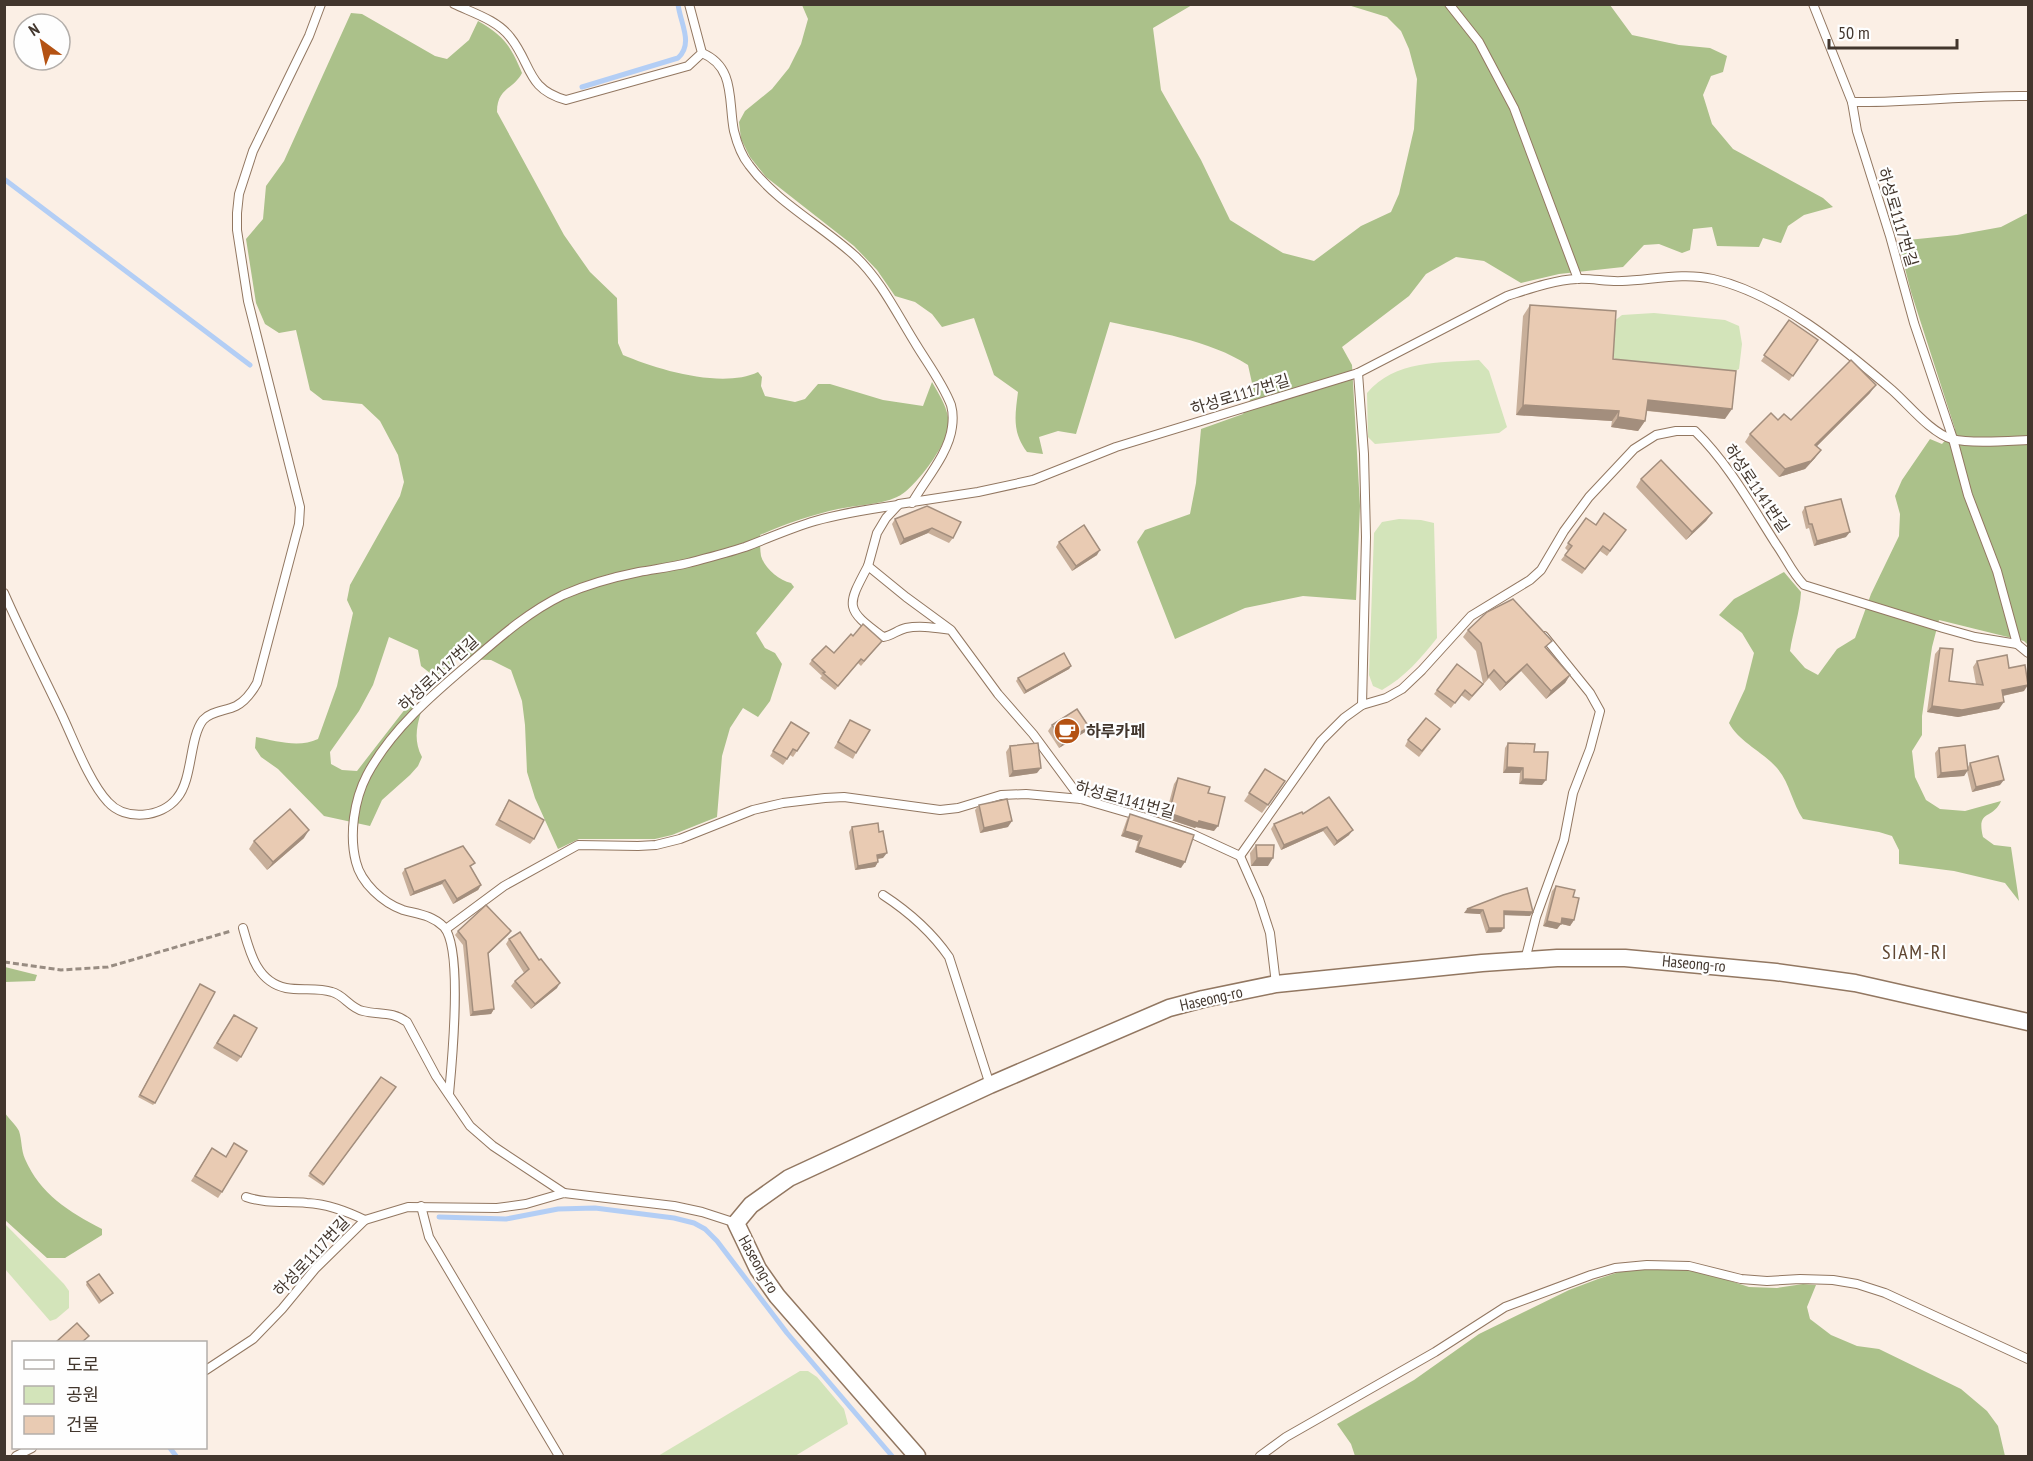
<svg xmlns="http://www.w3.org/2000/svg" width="2033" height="1461" font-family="'PT Sans Narrow','Noto Sans KR',sans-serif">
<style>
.green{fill:#d3e4ba}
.forest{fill:#abc18a}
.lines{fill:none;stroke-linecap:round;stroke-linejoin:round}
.stream{stroke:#b3cef5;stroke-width:5}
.lane-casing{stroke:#927761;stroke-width:10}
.street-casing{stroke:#927761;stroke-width:19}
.path{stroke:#988c82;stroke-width:3;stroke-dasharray:6 3;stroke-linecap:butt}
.lane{stroke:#fff;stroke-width:8}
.street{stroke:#fff;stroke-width:16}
.wall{fill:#c8af9a}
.shaded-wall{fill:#a38e7d}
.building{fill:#e9cbb3;stroke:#a38e7d;stroke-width:1.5}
.labels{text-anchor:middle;stroke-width:4.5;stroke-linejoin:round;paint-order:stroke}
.street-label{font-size:16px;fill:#42362d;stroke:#fefefe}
.poi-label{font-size:16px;font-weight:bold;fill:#42362d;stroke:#fefefe;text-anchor:start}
.quarter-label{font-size:20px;letter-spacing:1.5px;fill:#5f4631;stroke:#fefefe}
</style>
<rect width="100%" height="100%" fill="#fbefe5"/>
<g class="green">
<polygon points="1654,313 1725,320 1739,326 1742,344 1739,369 1726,376 1629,366 1614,358 1611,345 1613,322 1622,315"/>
<path d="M1479,360L1489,371L1507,427L1499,433L1375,444L1368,437L1367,393C1395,360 1439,363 1479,360Z"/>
<path d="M1399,519L1421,520L1434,523L1437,638C1421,658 1405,677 1382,690L1373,686L1369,675L1374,533L1382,522Z"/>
<polygon points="5,1224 64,1284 69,1291 69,1308 56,1319 50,1321 5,1269"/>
<polygon points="800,1371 808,1371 817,1377 844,1409 848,1424 795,1456 658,1456"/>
</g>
<g class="forest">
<path d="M802,5H1192L1153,28L1161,90L1201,160L1230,220L1283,253L1314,261L1361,226L1391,212L1399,194L1414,129L1417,79L1409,49L1401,31L1387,17L1348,5H1610L1632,35L1679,45L1710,48L1727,56L1723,72L1711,76L1703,95L1712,124L1733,149L1823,198L1833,207L1804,215L1788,226L1781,243L1763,238L1759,247L1717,246L1712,227L1693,229L1690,250L1682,253L1659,244L1644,245L1623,267L1559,274L1521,283L1484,261L1456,257L1426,274L1409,296L1342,347L1352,365L1360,506L1356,600L1303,596L1245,608L1175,639L1137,542L1145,530L1190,514L1196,483L1201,429L1243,414L1254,392L1248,365C1210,340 1154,332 1110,322L1076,434L1058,431L1039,437L1043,454L1027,452C1012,432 1015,416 1018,392L994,375L974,318L942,327L932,314L915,302L895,296L877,270L854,246L766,177L750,157L741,139L739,122L745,111L772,89L789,68L801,44L808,19Z"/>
<path d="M351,13L362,14L435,56L447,59L469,40L478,21C503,35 511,46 522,73C513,90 497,88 497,112L564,235L590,272L617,298L618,343L623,355C658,370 723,389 758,372L762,377L761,386L765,396L795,402L805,399L818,384H830L883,400L923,406L932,382C940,396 948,408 949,424C949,443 913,491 897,497C879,505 857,505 838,509C811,515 785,524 760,535C760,542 760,550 761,556C765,569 779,580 791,583L794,587L756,633L765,648L775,653L782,664L770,701L758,717L743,708L730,728L722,756L717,817L672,835L655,839H579L558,849L535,798L527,772L525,725L522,701L511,670L491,660L456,659L435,677L421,666L418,650L389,637L373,685L359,711L330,752L331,764L342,770L357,771L409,704L421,712C416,728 414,742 422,757L418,766L410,775L382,800L370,826L324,816L278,769L261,757L255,748L256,737C276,741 299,748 318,739L337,686L353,613L347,600L350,585L400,496L404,482L398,455L380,421L362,404L323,400L310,390L296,330L279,333L265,324L256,303L246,239L263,219L266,186L284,161Z"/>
<path d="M2028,213V645L2024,641L1939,620L1932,647L1922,716V735L1912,751L1915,777L1926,800L1940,809L1965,811L2001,801C1993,820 1976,809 1983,837L1994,845L2011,847L2019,901L2005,883L1954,871L1899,864V850L1892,836L1879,832L1803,819C1792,803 1790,783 1777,768C1762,751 1739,742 1729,723L1745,689L1754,653L1742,633L1719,615L1734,599L1784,572L1801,592C1800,612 1793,631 1790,651L1805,668L1818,675L1837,649L1855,638L1871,594L1899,536L1900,514L1895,496L1902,480L1930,439L1942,444L1955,429L1911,292L1898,241L1957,235L2001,227Z"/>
<polygon points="5,967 37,975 35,981 5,982"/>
<path d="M5,1113C9,1119 16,1125 19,1131C22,1140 21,1150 25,1159C40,1194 69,1212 102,1229V1235L65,1258H47L5,1220Z"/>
<polygon points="1650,1267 1697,1270 1749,1287 1777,1288 1803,1284 1816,1285 1807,1307 1810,1319 1831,1335 1857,1346 1879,1349 1961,1389 1987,1411 1998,1426 2005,1456 1355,1456 1351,1444 1337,1424 1414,1380 1479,1334 1569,1290 1598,1279 1625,1270"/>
</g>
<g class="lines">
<g class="stream">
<path d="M582,87L678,58C694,43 680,23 678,4"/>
<polyline points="4,179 250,365"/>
<polyline points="439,1217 506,1219 558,1209 595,1208 674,1218 694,1223 705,1229 717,1241 787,1333 892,1456"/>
<polyline points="170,1448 176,1456"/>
</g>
<defs>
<g id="lane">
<path d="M454,4C473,13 497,20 510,37C532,64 526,89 566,100L688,66L702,53L689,4"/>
<polyline points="1449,4 1479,42 1514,108 1578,279"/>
<polyline points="1813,4 1852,102 1857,131 1890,236 1914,323 1953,439 1968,495 1997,571 2017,644"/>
<path d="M702,53C736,67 728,102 734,131C737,143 741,155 749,165C776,202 821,225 855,256C881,280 898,316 917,346C928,364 943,384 951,405C953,412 953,420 952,427C949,453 925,480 912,503"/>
<path d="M1852,102C1911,103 1969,95 2028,96"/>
<polyline points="1358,373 1364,454 1366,537 1362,705"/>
<path d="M868,566L877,533L886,518L899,504L978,492L1033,480L1116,447L1358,373L1507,296C1529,289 1554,280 1577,279C1592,278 1607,282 1622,281C1651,280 1684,272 1713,279C1778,294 1842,347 1892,390C1909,405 1931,433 1952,439C1971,444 2007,441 2028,440"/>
<path d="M4,593C22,634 42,673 61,713C73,738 89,782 108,802C125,821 161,818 177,798C193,779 189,738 203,720C211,711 226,711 236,706C246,701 252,692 257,683L299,524L300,507L248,301L237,230V213L239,194L253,151L309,36L321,4"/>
<path d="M951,630L906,597L868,566C846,607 845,609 883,637C892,636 897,630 906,628C921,625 936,628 951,630L998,694L1033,734L1081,799"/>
<path d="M1240,856L1321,741L1344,718L1362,705L1386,698L1402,689L1422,670L1471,616L1530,580L1541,570L1564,531L1589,497L1634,449L1656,435L1676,431H1695C1728,463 1751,505 1776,544C1786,558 1792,573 1804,585L1943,628L1975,637L2017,644L2028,653"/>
<path d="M883,895C909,912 931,931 949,957L990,1085"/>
<path d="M243,928C250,953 257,982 286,988C301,991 317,987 332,992C344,995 350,1008 363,1011C379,1015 392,1011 407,1022L436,1076L470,1126L493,1146L564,1193"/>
<polyline points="446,929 504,886 578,845 638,846 656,845 680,839 753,810 783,803 825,798 844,797 940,810 958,808 1001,795 1026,794 1081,799 1143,817 1190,833 1240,856 1259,899 1270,933 1276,984"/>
<polyline points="1525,960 1536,917 1564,840 1573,793 1590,749 1600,711 1590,693 1544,636"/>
<path d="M449,1094C452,1062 463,949 444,927C432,915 418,914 403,910C383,903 361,883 356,862C349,835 354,800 367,775C391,730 432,695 471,662C500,637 528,612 563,595C586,585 614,577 639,572C655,569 672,567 688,563C707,558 727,553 745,547C769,538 791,528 815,521C842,513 870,509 898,505"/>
<path d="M246,1197C267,1204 285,1201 307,1203C328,1204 346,1211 365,1220"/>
<polyline points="421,1206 429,1237 559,1456"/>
<polyline points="206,1370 253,1339 282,1309 315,1269 365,1220 408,1207 497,1208 526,1204 564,1193 674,1206 702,1212 736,1223"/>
<polyline points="16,1456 32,1448"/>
<polyline points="1260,1456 1286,1437 1435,1352 1505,1307 1591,1275 1615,1268 1647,1265 1689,1266 1741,1279 1767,1281 1800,1279 1833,1280 1857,1284 1885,1293 2028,1359"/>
</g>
<polyline id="street" points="917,1456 777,1296 758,1269 736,1223 751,1205 789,1178 990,1085 1169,1008 1203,999 1276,984 1482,963 1557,958 1625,958 1776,972 1855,983 2028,1022"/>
</defs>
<use href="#lane" class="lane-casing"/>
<use href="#street" class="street-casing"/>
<polyline class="path" points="4,962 61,970 108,967 231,931"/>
<use href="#lane" class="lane"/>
<use href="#street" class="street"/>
</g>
<g class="wall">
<polygon points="1530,305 1613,359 1725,419 1647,411 1645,421 1638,431 1611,427 1612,421 1516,415 1523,316"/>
<polygon points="1789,320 1818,340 1789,381 1761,361"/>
<polygon points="1870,393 1817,446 1815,458 1805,469 1779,477 1745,442 1750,434 1778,420 1791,420"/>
<polygon points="1641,479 1712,513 1706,521 1686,540 1636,487"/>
<polygon points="927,506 953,538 949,543 928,533 900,545 892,524 895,519"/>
<polygon points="1805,507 1846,537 1814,546 1809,528 1806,529 1802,512"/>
<polygon points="1586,518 1596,525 1626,530 1607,556 1600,551 1582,574 1561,560 1568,551 1565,548"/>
<polygon points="1059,542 1097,555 1072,571 1056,547"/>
<polygon points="1468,630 1546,648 1570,675 1565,683 1546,699 1521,671 1500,691 1489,678 1469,701 1461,695 1451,708 1434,694 1437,690 1483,683 1476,651 1463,637"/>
<polygon points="853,636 882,641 861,666 858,663 835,690 820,678 822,676 809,664 812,660 834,653"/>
<polygon points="1940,648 1949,681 1976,684 1973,667 1977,661 2009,668 2024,691 2003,696 1999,709 1958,717 1927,712 1935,654"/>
<polygon points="1071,666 1069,669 1024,694 1016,681 1018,678"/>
<polygon points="850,720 856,753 853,759 834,748"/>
<polygon points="791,722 809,733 793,757 790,755 783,765 770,756"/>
<polygon points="1052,725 1085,732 1059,748 1048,731"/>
<polygon points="1436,735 1419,757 1405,746 1408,740"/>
<polygon points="1508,743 1542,785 1519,784 1520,773 1503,773 1505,748"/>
<polygon points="1010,746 1037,773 1009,777 1006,752"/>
<polygon points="1939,748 1968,767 1970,763 2000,785 1972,792 1967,771 1964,776 1937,778 1935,753"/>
<polygon points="1265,769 1285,781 1262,813 1244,801"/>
<polygon points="1178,778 1208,793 1214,831 1196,827 1195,828 1165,818 1174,784"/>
<polygon points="509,800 534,839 530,844 495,825"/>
<polygon points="979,805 1008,827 980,833 975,810"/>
<polygon points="1130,814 1181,868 1135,852 1138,841 1121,836 1127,819"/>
<polygon points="1303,814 1349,835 1334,846 1323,831 1281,850 1271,829 1274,824"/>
<polygon points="852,827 883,858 878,859 878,862 875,867 855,870 849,832"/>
<polygon points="304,838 267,870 249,849 254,841"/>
<polygon points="1256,845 1268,866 1251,866 1250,853"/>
<polygon points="471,868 481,885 478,890 453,904 442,884 410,896 402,873 405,869"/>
<polygon points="1556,886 1573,897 1574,920 1570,926 1561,924 1557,929 1543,926 1552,891"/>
<polygon points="1503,895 1530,916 1504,915 1501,932 1486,933 1480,914 1464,913"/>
<polygon points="458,931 511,931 508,935 488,954 494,1009 491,1014 470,1016 463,945 455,935"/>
<polygon points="509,939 539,960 557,988 531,1009 511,986 515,981 524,973 506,944"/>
<polygon points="199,987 155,1103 153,1105 138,1097"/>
<polygon points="234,1015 241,1057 237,1062 213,1048"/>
<polygon points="381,1077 396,1087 323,1186 308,1176"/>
<polygon points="212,1148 222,1192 218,1198 191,1181"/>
<polygon points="87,1282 111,1295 99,1304 86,1285"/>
</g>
<g class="shaded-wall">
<polygon points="1876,385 1870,393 1810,453 1815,445"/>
<polygon points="1648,400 1732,409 1725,419 1641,410"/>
<polygon points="1523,405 1619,411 1612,421 1516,415"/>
<polygon points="1618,417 1645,421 1638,431 1611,427"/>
<polygon points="1821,450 1815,458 1805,469 1779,477 1785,469"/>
<polygon points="1712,513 1706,521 1686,540 1692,532"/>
<polygon points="932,528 928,533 900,545 904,539"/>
<polygon points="1850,532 1846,537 1814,546 1817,541"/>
<polygon points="1100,550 1097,555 1072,571 1076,566"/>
<polygon points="1527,664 1521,671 1500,691 1506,683"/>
<polygon points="1071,666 1069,669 1024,694 1026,691"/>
<polygon points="1570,675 1565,683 1546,699 1551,691"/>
<polygon points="2028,685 2024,691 1997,697 2002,690"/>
<polygon points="2004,702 1999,709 1958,717 1927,712 1932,706"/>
<polygon points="1089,727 1085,732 1059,748 1063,743"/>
<polygon points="1507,767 1523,768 1520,773 1503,773"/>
<polygon points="1041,768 1037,773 1009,777 1013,771"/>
<polygon points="1968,770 1964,776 1937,778 1941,773"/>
<polygon points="1523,779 1546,780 1542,785 1519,784"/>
<polygon points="2004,780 2000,785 1972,792 1976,787"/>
<polygon points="1169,813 1199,821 1218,826 1214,831 1196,827 1195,828 1165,818"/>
<polygon points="1012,821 1008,827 980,833 984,828"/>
<polygon points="1327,827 1323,831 1281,850 1284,845"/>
<polygon points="309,830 304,838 267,870 273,862"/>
<polygon points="1353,830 1349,835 1334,846 1337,841"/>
<polygon points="1125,831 1142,836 1138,841 1121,836"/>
<polygon points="1138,847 1185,862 1181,868 1135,852"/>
<polygon points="887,853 883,858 874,859 877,855"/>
<polygon points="1257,858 1273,858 1268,866 1251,866"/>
<polygon points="878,862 875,867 855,870 858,866"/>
<polygon points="445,880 442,884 410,896 414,892"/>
<polygon points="481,885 478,890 453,904 457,899"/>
<polygon points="1467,909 1483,910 1480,914 1464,913"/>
<polygon points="1504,911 1533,912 1530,916 1501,915"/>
<polygon points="1562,918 1574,920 1570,926 1558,923"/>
<polygon points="1547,921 1561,924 1557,929 1543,926"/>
<polygon points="1489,928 1504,928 1501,932 1486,933"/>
<polygon points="511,931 508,935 485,957 488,953"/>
<polygon points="560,983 557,988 531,1009 535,1004"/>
<polygon points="494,1009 491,1014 470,1016 473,1012"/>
</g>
<g class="building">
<polygon points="1530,305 1616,311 1613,359 1736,371 1732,409 1648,400 1645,421 1618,417 1619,411 1523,405"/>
<polygon points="1789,320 1818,340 1793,376 1764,355"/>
<polygon points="1851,360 1876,385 1815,445 1821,450 1811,461 1785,469 1750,434 1771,413 1778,420 1784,414 1791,420"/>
<polygon points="1661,460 1712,513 1692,532 1641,479"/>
<polygon points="1841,499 1850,532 1817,541 1812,524 1809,524 1805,507"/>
<polygon points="927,506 961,522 953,538 932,528 904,539 895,519"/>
<polygon points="1604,513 1626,530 1610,551 1603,546 1585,569 1565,555 1572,546 1568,543 1586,518 1596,525"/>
<polygon points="1084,525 1100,550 1076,566 1059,542"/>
<polygon points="1513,599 1552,641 1545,647 1570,675 1551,691 1527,664 1506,683 1494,670 1488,677 1481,643 1468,630 1487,612"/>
<polygon points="863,624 882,641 864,661 861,659 838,686 823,673 825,672 812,660 826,646 834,653 851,634 853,636"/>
<polygon points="1940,648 1953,649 1949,681 1983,685 1977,661 2007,655 2009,668 2025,665 2028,685 2002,690 2004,702 1962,710 1932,706"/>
<polygon points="1064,653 1071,666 1026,691 1018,678"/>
<polygon points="1457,664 1483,684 1472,696 1465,690 1455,703 1437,690"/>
<polygon points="1077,709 1089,727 1063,743 1052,725"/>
<polygon points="1426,718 1440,729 1422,751 1408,740"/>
<polygon points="850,720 870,730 856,753 838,742"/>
<polygon points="791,722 809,733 797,751 793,749 787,759 773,751"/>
<polygon points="1038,743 1041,768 1013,771 1010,746"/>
<polygon points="1508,743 1535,744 1534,752 1548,752 1546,780 1523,779 1523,768 1507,767"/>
<polygon points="1965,745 1968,770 1941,773 1939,748"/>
<polygon points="1998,756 2004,780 1976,787 1970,763"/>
<polygon points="1265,769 1285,781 1268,805 1249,793"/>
<polygon points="1178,778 1210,787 1208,793 1225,797 1218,826 1199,821 1198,823 1169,813"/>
<polygon points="1329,797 1353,830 1337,841 1327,827 1284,845 1274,824 1302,812 1303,814"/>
<polygon points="1007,799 1012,821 984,828 979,805"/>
<polygon points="509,800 544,820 534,839 499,820"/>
<polygon points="290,809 309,830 273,862 254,841"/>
<polygon points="1130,814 1194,835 1185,862 1138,847 1142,836 1125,831"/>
<polygon points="878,823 879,832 883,831 887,853 877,855 878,862 858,866 852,827"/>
<polygon points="1256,845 1274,845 1273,858 1257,858"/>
<polygon points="463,846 475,863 470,866 481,885 457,899 445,880 414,892 405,869"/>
<polygon points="1556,886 1575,890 1573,897 1579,898 1574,920 1562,918 1561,924 1547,921"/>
<polygon points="1527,888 1533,912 1504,911 1504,928 1489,928 1483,910 1467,909 1503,895"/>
<polygon points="486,905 511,931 488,953 494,1009 473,1012 466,941 458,931"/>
<polygon points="520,932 539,960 541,959 560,983 535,1004 515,981 529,969 509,939"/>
<polygon points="200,984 215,992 155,1103 140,1095"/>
<polygon points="234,1015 257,1028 241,1057 217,1043"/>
<polygon points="381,1077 396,1087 324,1184 310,1173"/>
<polygon points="234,1143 247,1151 222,1192 195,1176 212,1148 226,1157"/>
<polygon points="99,1274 113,1293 101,1301 87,1282"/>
<polygon points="77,1323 89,1336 82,1342 56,1342"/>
</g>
<defs>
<symbol id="cafe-disc" viewBox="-11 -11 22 22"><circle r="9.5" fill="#b45213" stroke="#fefefe"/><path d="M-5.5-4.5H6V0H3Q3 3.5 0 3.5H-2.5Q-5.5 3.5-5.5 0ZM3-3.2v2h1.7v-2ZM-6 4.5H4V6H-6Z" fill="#fff"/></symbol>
</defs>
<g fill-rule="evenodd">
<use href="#cafe-disc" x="1052" y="716" width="30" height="30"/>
</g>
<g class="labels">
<g class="street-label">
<text transform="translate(1898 217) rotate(73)" y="6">하성로1117번길</text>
<text transform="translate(1240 394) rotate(-17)" y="6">하성로1117번길</text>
<text transform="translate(1757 488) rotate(56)" y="6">하성로1141번길</text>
<text transform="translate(438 673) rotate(-43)" y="6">하성로1117번길</text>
<text transform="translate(1125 799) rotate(15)" y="6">하성로1141번길</text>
<text transform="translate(1694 963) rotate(5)" y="6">Haseong-ro</text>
<text transform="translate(1211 998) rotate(-13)" y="6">Haseong-ro</text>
<text transform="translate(311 1256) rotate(-47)" y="6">하성로1117번길</text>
<text transform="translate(759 1264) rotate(60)" y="6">Haseong-ro</text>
</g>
<g class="poi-label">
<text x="1086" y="737">하루카페</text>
</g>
<g class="quarter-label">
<text x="1915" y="959">SIAM-RI</text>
</g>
</g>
<rect width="2033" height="1461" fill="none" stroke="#42362d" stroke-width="12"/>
<rect x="12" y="1341" width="195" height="108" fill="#fefefe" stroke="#b3aeaa" stroke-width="1.5"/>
<rect x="24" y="1360" width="30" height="9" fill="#ffffff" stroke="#b3aeaa" stroke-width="1.5"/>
<text x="66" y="1371" font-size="18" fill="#42362d">도로</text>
<rect x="24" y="1386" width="30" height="18" fill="#d3e4ba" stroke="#b3aeaa" stroke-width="1.5"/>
<text x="66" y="1401" font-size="18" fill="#42362d">공원</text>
<rect x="24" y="1416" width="30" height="18" fill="#e9cbb3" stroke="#b3aeaa" stroke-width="1.5"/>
<text x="66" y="1431" font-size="18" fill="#42362d">건물</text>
<g transform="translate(42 42) rotate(327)"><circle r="28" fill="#fefefe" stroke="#b3aeaa" stroke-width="1.5"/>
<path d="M0-4.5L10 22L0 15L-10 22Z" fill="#b45213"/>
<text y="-9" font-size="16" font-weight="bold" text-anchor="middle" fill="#42362d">N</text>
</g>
<path d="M1829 39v9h128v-9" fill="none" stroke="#42362d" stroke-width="3"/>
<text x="1838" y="39" font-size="18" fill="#42362d" stroke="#fefefe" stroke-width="4.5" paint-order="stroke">50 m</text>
</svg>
